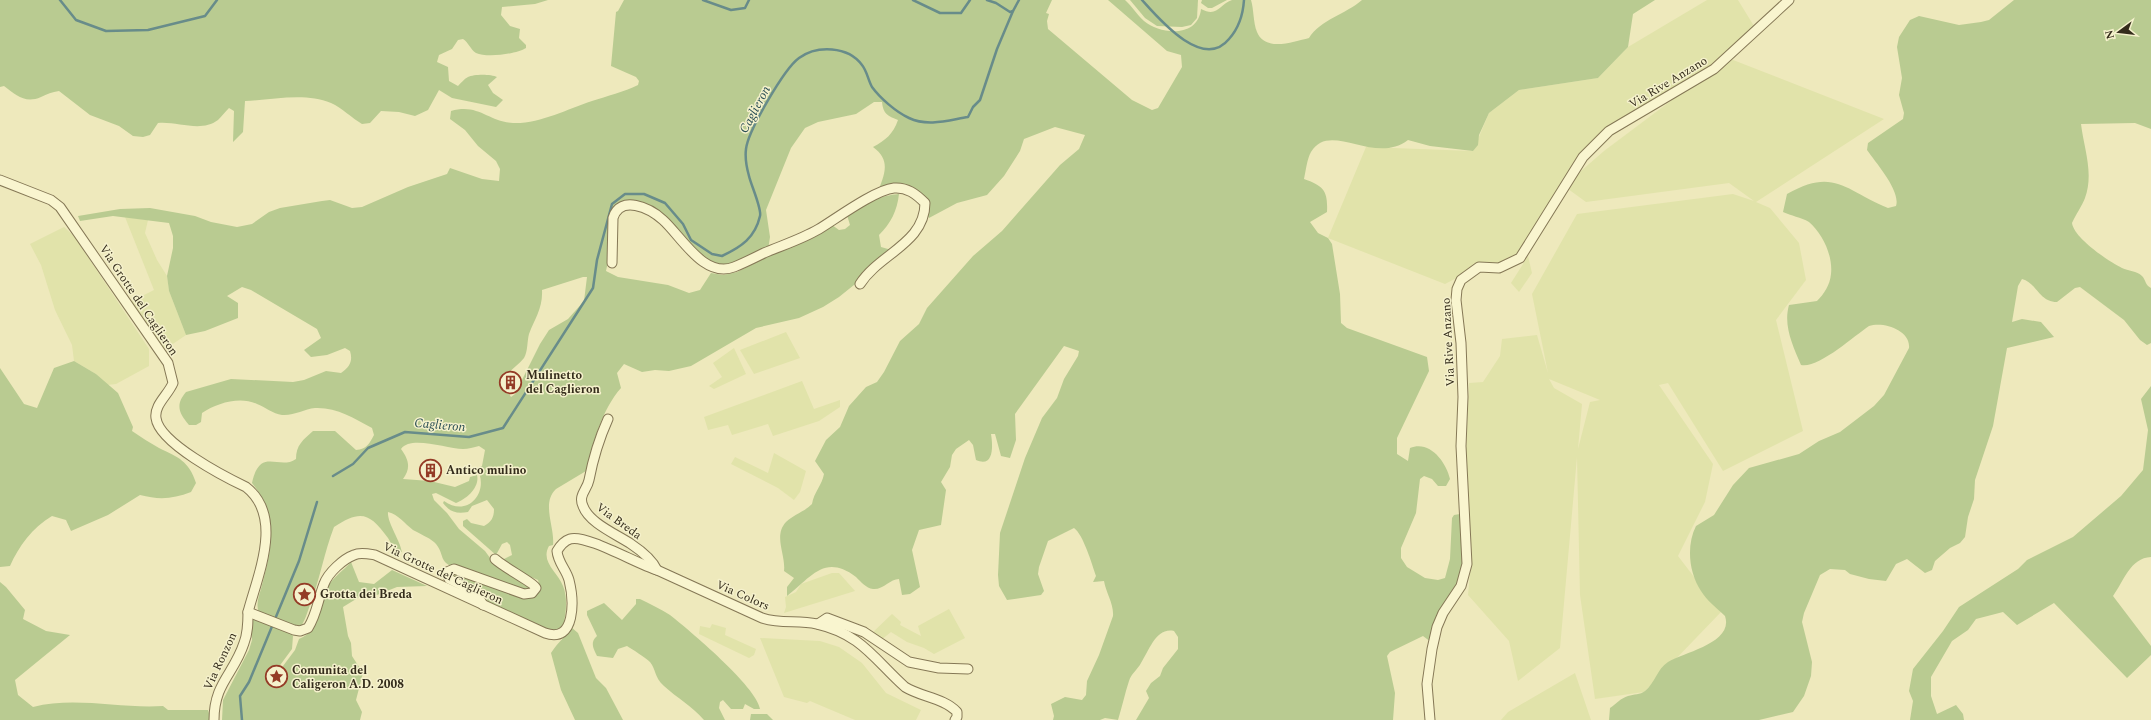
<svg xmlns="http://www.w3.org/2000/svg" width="2151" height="720" font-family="Spectral,serif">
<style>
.farmland{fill:#e1e3aa;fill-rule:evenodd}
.green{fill:#b9cb91;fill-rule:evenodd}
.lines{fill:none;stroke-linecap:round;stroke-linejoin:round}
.stream{stroke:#688c8a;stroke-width:2.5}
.minor-casing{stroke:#857856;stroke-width:11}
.minor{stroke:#f9f5cf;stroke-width:9}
.labels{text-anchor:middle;stroke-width:3;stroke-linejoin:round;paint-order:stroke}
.street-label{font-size:12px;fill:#342c1b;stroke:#f5f1cc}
.poi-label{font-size:12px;font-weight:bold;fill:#342c1b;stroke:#f5f1cc;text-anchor:start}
.water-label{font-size:13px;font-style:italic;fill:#2a4e54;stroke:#f5f1cc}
</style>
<rect width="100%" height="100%" fill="#eee9bc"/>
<g class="farmland">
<path d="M1707,0H1738L1757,31L1662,100L1609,131L1566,184L1604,151L1728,58L1884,119L1756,202L1770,208L1799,243L1806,280L1776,320L1803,431L1723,471L1668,383L1659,385L1713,464L1705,502L1678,556L1721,612L1644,692L1595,699L1580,595L1577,457L1560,648L1518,681L1509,641L1468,595L1472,554L1465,474L1469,383L1483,382L1500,356L1502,339L1537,335L1548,373L1532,294L1577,214L1733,194L1754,201L1729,183L1586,202L1564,186L1520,258L1470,271L1445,284L1328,238L1366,147L1473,151L1489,113L1519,90L1598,78L1628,47ZM1549,379L1600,400L1590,402L1578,449L1582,404L1554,388Z"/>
<polygon points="125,217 148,220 145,233 157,260 167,276 169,291 186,335 158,354 130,302 154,290"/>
<polygon points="64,227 74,236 149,349 149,366 116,384 107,385 96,374 74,361 72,345 55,310 41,265 30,244"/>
<polygon points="1528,256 1532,273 1519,292 1511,283"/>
<polygon points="786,332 800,358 754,374 740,350"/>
<polygon points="734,348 746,374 714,389 709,386 722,377 713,363"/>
<polygon points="802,381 814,409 840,400 840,407 819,421 773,436 768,424 732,435 728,425 708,430 704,417"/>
<polygon points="774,453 806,471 800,492 794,500 778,488 731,464 735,457 768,473"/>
<polygon points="832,573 839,573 855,591 784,613 786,607 785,597 796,592 801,584"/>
<polygon points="949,609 965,638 934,654 924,648 907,642 891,632 881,640 871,634 892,614 901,622 900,625 921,636 918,626"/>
<polygon points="712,624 726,628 725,635 756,649 754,655 749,658 699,634 700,626 710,628"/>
<polygon points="760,638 820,641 839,647 862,663 886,693 921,710 916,720 855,720 810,701 807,703 784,697"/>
<polygon points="1575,673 1591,720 1501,720 1508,712"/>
</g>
<g class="green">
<path d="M0,0H548L535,4L502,7L501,15L510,26L520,29L519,38L526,45V48C517,54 487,58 476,53C470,49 469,43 463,39L458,40L452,49L439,55L437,62L448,67L449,81L458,86C461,83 464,79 468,77C474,74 491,74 497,77L488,85L493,93L503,100L496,107L452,98L439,90L428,110L415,116L399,112L381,111L370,123L362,124C352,118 342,108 331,103C305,92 272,100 245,101L243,132L233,142L234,111L229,108C225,112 222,116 218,120C201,133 177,121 158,123L150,135L143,137L133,136L119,126L90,115L59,91C52,92 47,94 41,97C25,104 16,95 4,86L0,87Z"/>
<path d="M624,0H1052L1046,13L1049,14L1047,21L1048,29L1132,100L1152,110L1158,108L1182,67L1181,55L1167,51L1108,0H1125C1132,6 1137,15 1144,21C1161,35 1198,38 1201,9C1218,18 1219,4 1232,0C1237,0 1246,0 1251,0C1254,10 1253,22 1257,32C1265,52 1293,42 1309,38C1320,20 1346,14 1362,0H1655L1633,14L1628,47L1598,78L1519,90L1489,113L1479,135L1478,145L1473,151L1430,146L1408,140C1374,166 1330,120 1311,152C1307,159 1306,170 1304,179C1324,186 1328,191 1327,212L1310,222L1318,233L1328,238L1332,244L1340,294L1341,323L1347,328L1427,357L1429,371L1397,438V454L1408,461L1410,448C1430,440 1446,462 1450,479L1446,486H1438L1432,479L1424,476L1420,479L1416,513L1401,548V558L1407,567L1425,578L1438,580L1445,578L1450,559L1452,518L1454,515L1460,514L1462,563L1458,583L1431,642L1423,636L1390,652L1387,656L1395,693L1393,720H1136L1149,698L1146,691L1151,683L1160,676L1163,668L1178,649V637L1174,631C1156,627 1149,651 1141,663C1138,669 1131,674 1129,681C1125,693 1122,707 1118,720L1105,718L1100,720H1053L1054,716L1051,704L1065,697L1082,700L1086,695L1087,681L1099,655L1113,616C1114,604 1106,593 1104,581L1093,582L1096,576C1092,564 1083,534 1074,528L1048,541L1039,567L1038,574L1044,591L1041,595L1007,600L999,586L998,575L1000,533L1025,458L1042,418L1057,398L1064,379L1078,356L1079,351L1064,346L1015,414L1016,440L1010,458L1001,456L995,434H991C993,446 994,468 976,460L973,445L969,440L956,449L952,455L950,467L941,482L946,490L941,525L919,530L912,550L920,587L910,594L902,595L899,579C890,579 883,590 873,589C866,588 861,582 856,577C824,553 811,578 787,596V587L794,578L784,571C786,555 773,536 786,522C793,515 804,512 812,504C814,492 822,485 824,474L815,461L826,440L840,427L849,406L866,387L877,382L884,372L900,341L919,324L927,308L973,256L1002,231L1060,165L1079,149L1085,135L1055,127L1024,139L1020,151L1004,176L987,195L957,203L929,218L922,206L906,191L877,194C884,175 892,161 873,147C886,140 893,134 898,120C888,116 883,114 882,102H874L856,114L818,122L805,128L791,148L766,210L770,237L768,250L723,273L667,226L639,209L619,210L606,271L618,277L668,285L689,293L700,290L711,273L723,275L737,272L778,251L805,241L832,225L839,230L845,229L850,225L847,215C862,204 881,195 899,194C897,211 891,223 879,235L881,247L888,249L900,248L839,297L823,307L799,318L756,328L691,366L669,371L655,370L642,372L624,364L617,373L621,388C602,409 593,444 586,471L556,489C541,503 555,527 553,545L549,546C540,562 558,572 563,586C568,598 566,614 563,627L555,632L487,604L483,597L452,575L453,572L512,592L525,599L535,596L540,587L538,580L517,571L502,560L512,555L510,545L507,542L502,544L496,555L463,526V521L467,519L471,523L484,526C491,522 494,518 494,509L487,500L472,506L468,512C456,514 450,512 443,503L444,501C468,518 490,492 477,468L482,466L485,450L479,446C474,447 468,449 463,449C447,449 411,435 401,449C409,460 411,468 403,479L430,481L455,487L469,481L470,477L477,475C480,487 467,499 456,503L436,493L432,494L434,500L447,513L459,529L485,551L493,562L531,586L530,591L526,592L458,567C437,565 446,553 434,542C428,537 420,534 413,530C404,523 399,515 388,512C387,522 400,540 402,552C392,549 393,546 388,538C370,513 361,509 334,527C324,553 320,579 310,605C307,613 305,621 300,628L259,612C255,603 260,594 262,585C272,546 279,517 252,483C260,446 279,471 296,459C296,445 303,440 313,431H335L356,450C367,449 369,444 374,435L372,428C354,418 336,407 315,408C304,409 294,416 282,415C273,414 265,407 257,404C240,396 217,403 202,413L201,422L196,425H189C179,413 175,405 186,392L231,379L293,382L304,380L326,371L341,373C350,367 353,361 350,351L345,348L327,355L311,357L304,350L321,338L317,329L251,290L242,287L227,296L238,303V318L205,331L186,335L169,291L167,276L173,248V236L169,223L113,216L80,221L78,216L120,209L150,208L195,216L211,222L237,227L252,224L269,212L280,208L322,201L330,200L352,208L362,207L408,187L447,174L450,168L482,179L499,181L500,169L496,161L478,146L465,130L450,119L451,111C479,103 488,122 513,123C540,124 567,109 592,101C607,96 624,92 638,85L639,81L636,77L611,66L616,12L618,11ZM583,277H587L584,301L568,319L549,330L540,344L515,394L511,397L503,384C506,371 517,367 524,358C528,351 527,341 529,334C535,318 543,308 542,290Z"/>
<polygon points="1130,0 1198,0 1197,18 1191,25 1182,27 1157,26 1145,18"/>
<polygon points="1202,0 1227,0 1212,8 1208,8 1201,3"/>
<path d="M2014,0H2151V129L2135,123L2081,124C2084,149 2094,173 2085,198C2082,206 2076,214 2072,223C2074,238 2108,261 2122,268C2128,271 2137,271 2142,276C2146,280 2145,285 2151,288V343L2147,345L2140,340L2124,320L2080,287L2075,288L2057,302C2039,302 2037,283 2022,279L2018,286L2012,322L2022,319L2041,322L2054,337L2007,348L1993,426L1975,480L1974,499L1968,517L1965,537L1960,543L1950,548L1935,561L1932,570L1925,573L1907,559L1896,564L1886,581L1869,579L1850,574L1845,570L1830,569L1820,575L1804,613L1802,622L1812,662L1811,676L1804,696L1793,712L1759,720H1609L1610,708C1616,704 1621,698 1628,696C1634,694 1640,695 1645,691C1655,683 1657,669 1668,662C1685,652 1734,643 1725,616C1717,608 1707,601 1701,591C1689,573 1686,546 1696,526L1714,515L1733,485L1749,468L1799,454L1819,441L1840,432L1874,406L1884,395L1909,348C1911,330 1883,321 1869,326C1854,336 1818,369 1801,365C1793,346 1783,326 1789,305L1817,301C1824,294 1830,285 1831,274C1833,256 1823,234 1809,222C1801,217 1791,216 1783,212L1787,194C1834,167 1845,190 1888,208L1896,206C1901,191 1876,163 1867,150L1868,143L1903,119L1904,113L1899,95L1902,78L1897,47L1899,37L1910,20L1919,16L1959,25L1981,22L1989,20Z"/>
<path d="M74,361L96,374L118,393L133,427L132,431C141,437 150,443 159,448C178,457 189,461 196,483L191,492C173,499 159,500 140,495L108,515L71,531L66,520L52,516C32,528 19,546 10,566L0,567V368L24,404L37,408L54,368Z"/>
<path d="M2151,386V557C2130,558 2124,581 2113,596L2151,646V655L2127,678L2054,603L2017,625L2003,612L1976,619L1968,630L1952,641L1931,677V696L1937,714L1956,705L1963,714L1964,720H1910L1913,701L1909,691L1913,669L1943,631L1959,607L2018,569L2027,560L2073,537L2121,496L2143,470L2148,430L2141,399Z"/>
<path d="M351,562L359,582L374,584L392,570L427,586L397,587L377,595L361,596L343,607L348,636L351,643L352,656L363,673L356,700L362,712L360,720H222L223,700L249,650L252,640L251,621L257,618L291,633L293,636L292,649L278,668L280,670L295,650L299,639C323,629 315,608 326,589C332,578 343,571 351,562Z"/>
<path d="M0,582L6,587L25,610L23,619L46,631L70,635L15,680L18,695L33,707C75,696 121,709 163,706L168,710H208L211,720H0Z"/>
<path d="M636,599H640C650,604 661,609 670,615C689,630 757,687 760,709H754L745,704L743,709H731L723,700L720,702L719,708L725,720H704C692,706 677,698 664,686C654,677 656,669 650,662C646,658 632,649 627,646L618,649L613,658L597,656C593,648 590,642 597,636L587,615V611L604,603L622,620L636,604Z"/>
<path d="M571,627L578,633L596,678L606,688L623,720H575L561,690L551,653C558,642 565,638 571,627Z"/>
<polygon points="751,714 767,714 773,720 750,720"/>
</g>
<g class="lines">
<g class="stream">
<polyline points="60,0 76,20 106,31 148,30 205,16 217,0"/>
<polyline points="703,0 731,10 745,8 749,0"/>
<polyline points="913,0 940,13 961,13 970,0"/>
<polyline points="987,0 996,3 1010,12 1013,11 1019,0"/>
<path d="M1142,0C1159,19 1203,71 1229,39C1239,28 1243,15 1244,0"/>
<path d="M333,476L353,464L368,448L405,432L469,437L503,428L593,288L597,260L612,204L625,194H644L665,203L683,224L691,240L712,254L722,256C741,247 755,238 760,216C762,209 751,185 749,176C747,169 745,157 746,149C748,131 784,69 799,58C817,45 848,46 862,65C867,71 868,80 872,87C880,98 896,112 909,118C928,127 949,120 968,117L973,107L980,100L997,49L1013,11"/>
<polyline points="242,720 240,696 249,682 299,561 317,502"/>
</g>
<defs>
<g id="minor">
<path d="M0,180L51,200L60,207L168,363L173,383C168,395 154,405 156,418C159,443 225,477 246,487C284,517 258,574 248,612L294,630L300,631L308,628C317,614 318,599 324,584C328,573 343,559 354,555C360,552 369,554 375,555L545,633C576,644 574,600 569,580C566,569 558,563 557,551C560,546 564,541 570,539C586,534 637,564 657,570L762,618C780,624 798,620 817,624C861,634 874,659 905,687C921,697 944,698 957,712V717L955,720"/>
<path d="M612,263L613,218C620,194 650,208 663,220C681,236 704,279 734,267C744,263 754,258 764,253C783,245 802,239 819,229C837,218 875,190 894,188C907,187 916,194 925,203C925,243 879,254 860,284"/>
<path d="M608,419C599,439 593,459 589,480C587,490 578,495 583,506C589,523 616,534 631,544C640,550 652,559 657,570"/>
<path d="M483,605C477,591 462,586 449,579L447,572L454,569L524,594L532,593L536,588C535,584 502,566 495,559"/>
<polyline points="818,624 827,618 864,632 909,662 939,668 968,669"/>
<path d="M214,720C214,683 234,674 244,643C248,633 248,623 248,612"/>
<polyline points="1430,720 1427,684 1432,649 1437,627 1443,613 1461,586 1467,564 1461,446 1463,397 1461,343 1456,300 1457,289 1461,280 1479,267 1499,268 1520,258 1583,157 1609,131 1714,69 1789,0"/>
</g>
</defs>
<use href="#minor" class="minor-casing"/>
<use href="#minor" class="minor"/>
</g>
<defs>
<symbol id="building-ring" viewBox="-11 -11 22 22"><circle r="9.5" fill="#f5f1cc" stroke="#943b26" stroke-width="1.5"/><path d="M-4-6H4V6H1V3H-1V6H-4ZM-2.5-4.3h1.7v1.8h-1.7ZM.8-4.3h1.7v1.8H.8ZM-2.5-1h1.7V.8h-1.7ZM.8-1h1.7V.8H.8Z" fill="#943b26"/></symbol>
<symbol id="sight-ring" viewBox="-11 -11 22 22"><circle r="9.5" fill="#f5f1cc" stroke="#943b26" stroke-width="1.5"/><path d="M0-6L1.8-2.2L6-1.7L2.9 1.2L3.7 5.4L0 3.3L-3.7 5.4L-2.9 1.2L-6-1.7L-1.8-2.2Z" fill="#943b26"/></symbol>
</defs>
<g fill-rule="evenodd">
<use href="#building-ring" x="498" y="370" width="25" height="25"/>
<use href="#building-ring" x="418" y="458" width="25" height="25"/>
<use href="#sight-ring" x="292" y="582" width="25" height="25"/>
<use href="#sight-ring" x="264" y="664" width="25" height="25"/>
</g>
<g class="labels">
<g class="street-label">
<text transform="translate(1668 82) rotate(-31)" y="4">Via Rive Anzano</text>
<text transform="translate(139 300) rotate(56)" y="4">Via Grotte del Caglieron</text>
<text transform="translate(1448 342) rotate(-93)" y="4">Via Rive Anzano</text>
<text transform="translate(619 521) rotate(36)" y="4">Via Breda</text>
<text transform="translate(443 573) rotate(25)" y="4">Via Grotte del Caglieron</text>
<text transform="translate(743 595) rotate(24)" y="4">Via Colors</text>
<text transform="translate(220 661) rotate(-65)" y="4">Via Ronzon</text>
</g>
<g class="poi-label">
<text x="526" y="379">Mulinetto<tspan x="526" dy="14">del Caglieron</tspan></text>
<text x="446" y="474">Antico mulino</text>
<text x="320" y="598">Grotta dei Breda</text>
<text x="292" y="674">Comunita del<tspan x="292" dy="14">Caligeron A.D. 2008</tspan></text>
</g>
<g class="water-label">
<text transform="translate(754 109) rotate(-62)" y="5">Caglieron</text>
<text transform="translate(440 424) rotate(5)" y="5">Caglieron</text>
</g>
</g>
<g transform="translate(2119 32) rotate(255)" stroke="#f5f1cc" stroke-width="3" paint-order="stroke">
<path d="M0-3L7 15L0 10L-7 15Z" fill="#342c1b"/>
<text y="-6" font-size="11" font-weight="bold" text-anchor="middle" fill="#342c1b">N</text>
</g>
</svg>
